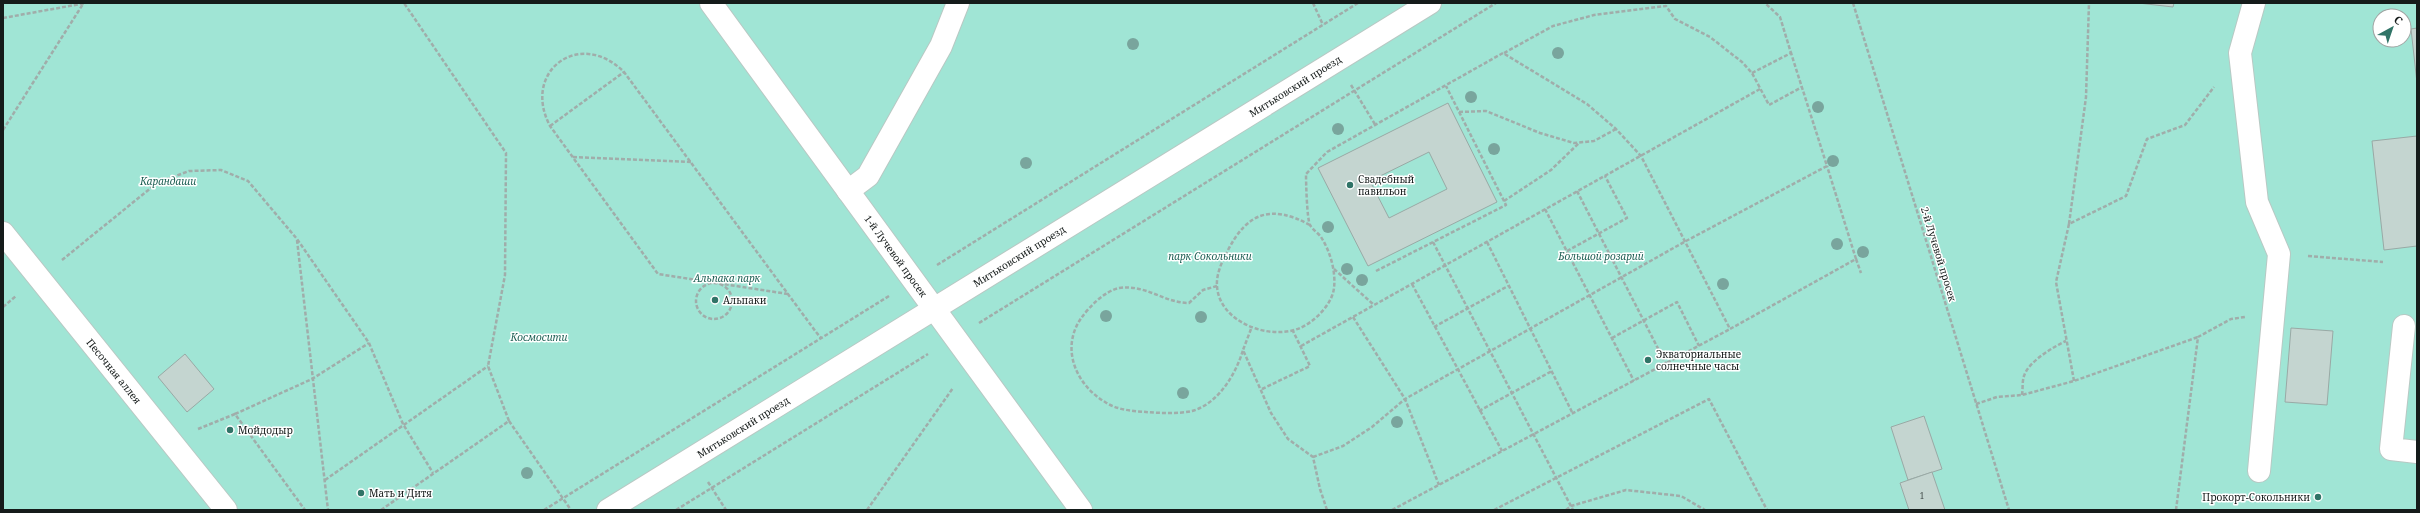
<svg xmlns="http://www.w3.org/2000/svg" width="2420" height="513" font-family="'Noto Serif',serif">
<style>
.green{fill:#a0e5d5;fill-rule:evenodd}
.building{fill:#c4d5d0;stroke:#99a9a5;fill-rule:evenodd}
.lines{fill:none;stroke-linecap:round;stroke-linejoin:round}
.minor-casing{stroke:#b8c9c4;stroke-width:24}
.path{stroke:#a0adaa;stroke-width:2.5;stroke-dasharray:4 2;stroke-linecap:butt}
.minor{stroke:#fff;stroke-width:22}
.tree{fill:#79a59d}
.poi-dot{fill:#307467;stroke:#fff;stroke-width:1.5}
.labels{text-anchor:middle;stroke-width:3;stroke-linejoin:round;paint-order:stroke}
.number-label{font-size:8px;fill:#414a48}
.street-label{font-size:10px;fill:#151b1a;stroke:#fff}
.poi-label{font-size:10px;fill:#151b1a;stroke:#fff;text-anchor:start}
.park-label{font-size:10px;font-style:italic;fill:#1b5e52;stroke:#fff}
</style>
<rect width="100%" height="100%" fill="#ebfcf8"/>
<path class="green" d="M3,3H2417V510H3ZM2380,16H2404V40H2380Z"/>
<g class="building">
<polygon points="2138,3 2174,3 2173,7"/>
<polygon points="2417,28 2417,83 2411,29"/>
<path d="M1448,103L1497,202L1368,266L1318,168ZM1429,152L1447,189L1389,218L1370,181Z"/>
<polygon points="2417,136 2417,246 2384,250 2372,141"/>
<polygon points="2291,328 2333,331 2327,405 2285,402"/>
<polygon points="185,354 214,389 187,412 158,377"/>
<polygon points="1924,416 1942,469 1908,480 1891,427"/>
<polygon points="1932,472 1945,510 1909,510 1900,483"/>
</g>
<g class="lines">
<defs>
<g id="minor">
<polyline points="711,3 1081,510"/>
<polyline points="2254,3 2240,53 2257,202 2279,254 2259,471"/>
<polyline points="848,191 868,176 941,46 958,3"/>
<polyline points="3,233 226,510"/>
<polyline points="2404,326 2391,449 2417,452"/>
<polyline points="608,510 1430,3"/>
</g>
</defs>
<use href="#minor" class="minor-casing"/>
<g class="path">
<polyline points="1313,3 1323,25"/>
<polyline points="1853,3 2009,510"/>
<polyline points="3,18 86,3"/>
<polyline points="1504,53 1553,26 1594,15 1666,6 1675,19 1710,37 1742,62 1752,73 1769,105 1802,87"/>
<polyline points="1752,73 1791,53 1780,17 1765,3"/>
<polyline points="1351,85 1376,126"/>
<polyline points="1459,112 1486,111 1540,133 1574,143 1594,141 1616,129"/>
<polyline points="550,126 624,72"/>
<polyline points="3,130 83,4"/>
<polyline points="573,157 691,162"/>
<polyline points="1577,191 1666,364"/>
<polyline points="1504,201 1551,170 1579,143"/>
<polyline points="1545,209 1634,381"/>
<polyline points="2069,224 2086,97 2089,3"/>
<path d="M1310,225C1271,204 1247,212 1227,252C1222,261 1216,275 1217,286C1219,322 1269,341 1300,328C1314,322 1332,305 1334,288C1336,271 1330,251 1321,237C1318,233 1313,230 1310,225C1307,219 1306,184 1306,174L1327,152L1503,53L1587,104L1616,129L1641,156L1730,329L1856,259L1827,166"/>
<polyline points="297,240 328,510"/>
<polyline points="1433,242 1573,510"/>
<polyline points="1487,242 1573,414"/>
<polyline points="1567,251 1627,218 1605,176"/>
<polyline points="2308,256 2383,262"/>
<polyline points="1856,259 1861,273"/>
<polyline points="62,260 157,183 189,171 221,170 248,181 297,239 369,343 403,424 433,473"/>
<polyline points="937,265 1358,3"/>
<polyline points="1334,269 1374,305"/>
<polyline points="1376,271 1506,205 1446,86"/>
<circle cx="714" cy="301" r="18"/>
<polyline points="1412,284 1502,451"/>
<path d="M1217,286L1203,290L1189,303C1164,303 1146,284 1119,288C1105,291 1090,306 1082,317C1060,347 1075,384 1105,402C1117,410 1132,411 1146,412C1160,413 1178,414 1192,411C1218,404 1236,374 1243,350"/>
<path d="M788,294L658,274L550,126C521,71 580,28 624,72L816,332L821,338"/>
<polyline points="3,307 16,296"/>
<polyline points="1353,317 1405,399 1439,485"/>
<polyline points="979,323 1496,3"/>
<polyline points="1434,327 1508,286"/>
<polyline points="1251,329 1243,350 1271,413 1288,439 1313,457 1320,489 1327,510"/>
<polyline points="1612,338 1677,302 1699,346"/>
<polyline points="1301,346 1760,89"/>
<polyline points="2074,381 2056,282 2069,224 2126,196 2147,139 2185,125 2214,87"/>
<polyline points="1262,389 1310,366 1293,331"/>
<path d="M2022,395C2023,389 2022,382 2024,376C2028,362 2053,347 2066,341"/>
<polyline points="1976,404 1997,397 2022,395 2074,381 2198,337"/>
<polyline points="1479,411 1552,371"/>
<polyline points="235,414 312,379 369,343"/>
<polyline points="509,421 571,510"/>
<polyline points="198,429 235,414 305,510"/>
<polyline points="1313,457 1343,446 1372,427 1405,399 1686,241 1827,166 1791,53"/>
<polyline points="325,480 488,366"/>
<polyline points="708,482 726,510"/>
<polyline points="381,510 509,421 488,366 505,275 506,153 404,3"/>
<polyline points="544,510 889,296"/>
<polyline points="676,510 928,354"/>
<polyline points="867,510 953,388"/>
<polyline points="1392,510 1730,329"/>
<polyline points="1494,510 1709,399 1767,510"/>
<polyline points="1566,510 1571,506 1626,490 1681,496 1705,510"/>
<polyline points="2176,510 2198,337 2231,319 2245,317"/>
</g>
<use href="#minor" class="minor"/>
</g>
<g class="tree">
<circle cx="1133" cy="44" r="6"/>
<circle cx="1558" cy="53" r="6"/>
<circle cx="1471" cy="97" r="6"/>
<circle cx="1818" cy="107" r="6"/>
<circle cx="1338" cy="129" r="6"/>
<circle cx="1494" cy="149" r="6"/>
<circle cx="1833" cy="161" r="6"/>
<circle cx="1026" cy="163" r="6"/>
<circle cx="1328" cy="227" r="6"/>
<circle cx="1837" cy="244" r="6"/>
<circle cx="1863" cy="252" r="6"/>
<circle cx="1347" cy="269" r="6"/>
<circle cx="1362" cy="280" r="6"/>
<circle cx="1723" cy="284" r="6"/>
<circle cx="1106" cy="316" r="6"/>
<circle cx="1201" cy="317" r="6"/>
<circle cx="1183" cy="393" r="6"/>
<circle cx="1397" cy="422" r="6"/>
<circle cx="527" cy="473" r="6"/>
</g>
<g class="poi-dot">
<circle cx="1350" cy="185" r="4"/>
<circle cx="715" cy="300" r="4"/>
<circle cx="1648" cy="360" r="4"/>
<circle cx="230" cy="430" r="4"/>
<circle cx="361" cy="493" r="4"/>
<circle cx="2318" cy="497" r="4"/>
</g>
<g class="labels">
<g class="number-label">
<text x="1922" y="499">1</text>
</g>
<g class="street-label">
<text transform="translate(1295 86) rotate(-32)" y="4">Митьковский проезд</text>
<text transform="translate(1939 254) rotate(73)" y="4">2-й Лучевой просек</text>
<text transform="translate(896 256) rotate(54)" y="4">1-й Лучевой просек</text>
<text transform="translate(1019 256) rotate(-32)" y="4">Митьковский проезд</text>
<text transform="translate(114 371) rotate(51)" y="4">Песочная аллея</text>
<text transform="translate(743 427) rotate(-32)" y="4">Митьковский проезд</text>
</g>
<g class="poi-label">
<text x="1358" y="183">Свадебный<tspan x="1358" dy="12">павильон</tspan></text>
<text x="723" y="304">Альпаки</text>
<text x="1656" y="358">Экваториальные<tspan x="1656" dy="12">солнечные часы</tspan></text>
<text x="238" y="434">Мойдодыр</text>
<text x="369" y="497">Мать и Дитя</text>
<text x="2310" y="501" text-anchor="end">Прокорт-Сокольники</text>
</g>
<g class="park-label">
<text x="168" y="185">Карандаши</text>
<text x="1210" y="260">парк Сокольники</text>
<text x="1601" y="260">Большой розарий</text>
<text x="727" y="282">Альпака парк</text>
<text x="539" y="341">Космосити</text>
</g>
</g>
<rect width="2420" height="513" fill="none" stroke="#151b1a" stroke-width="8"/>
<g transform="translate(2392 28) rotate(40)"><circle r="19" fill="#ffffff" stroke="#a1a4a3"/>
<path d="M0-3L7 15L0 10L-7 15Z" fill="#307467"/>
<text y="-6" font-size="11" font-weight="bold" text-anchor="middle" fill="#151b1a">С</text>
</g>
</svg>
